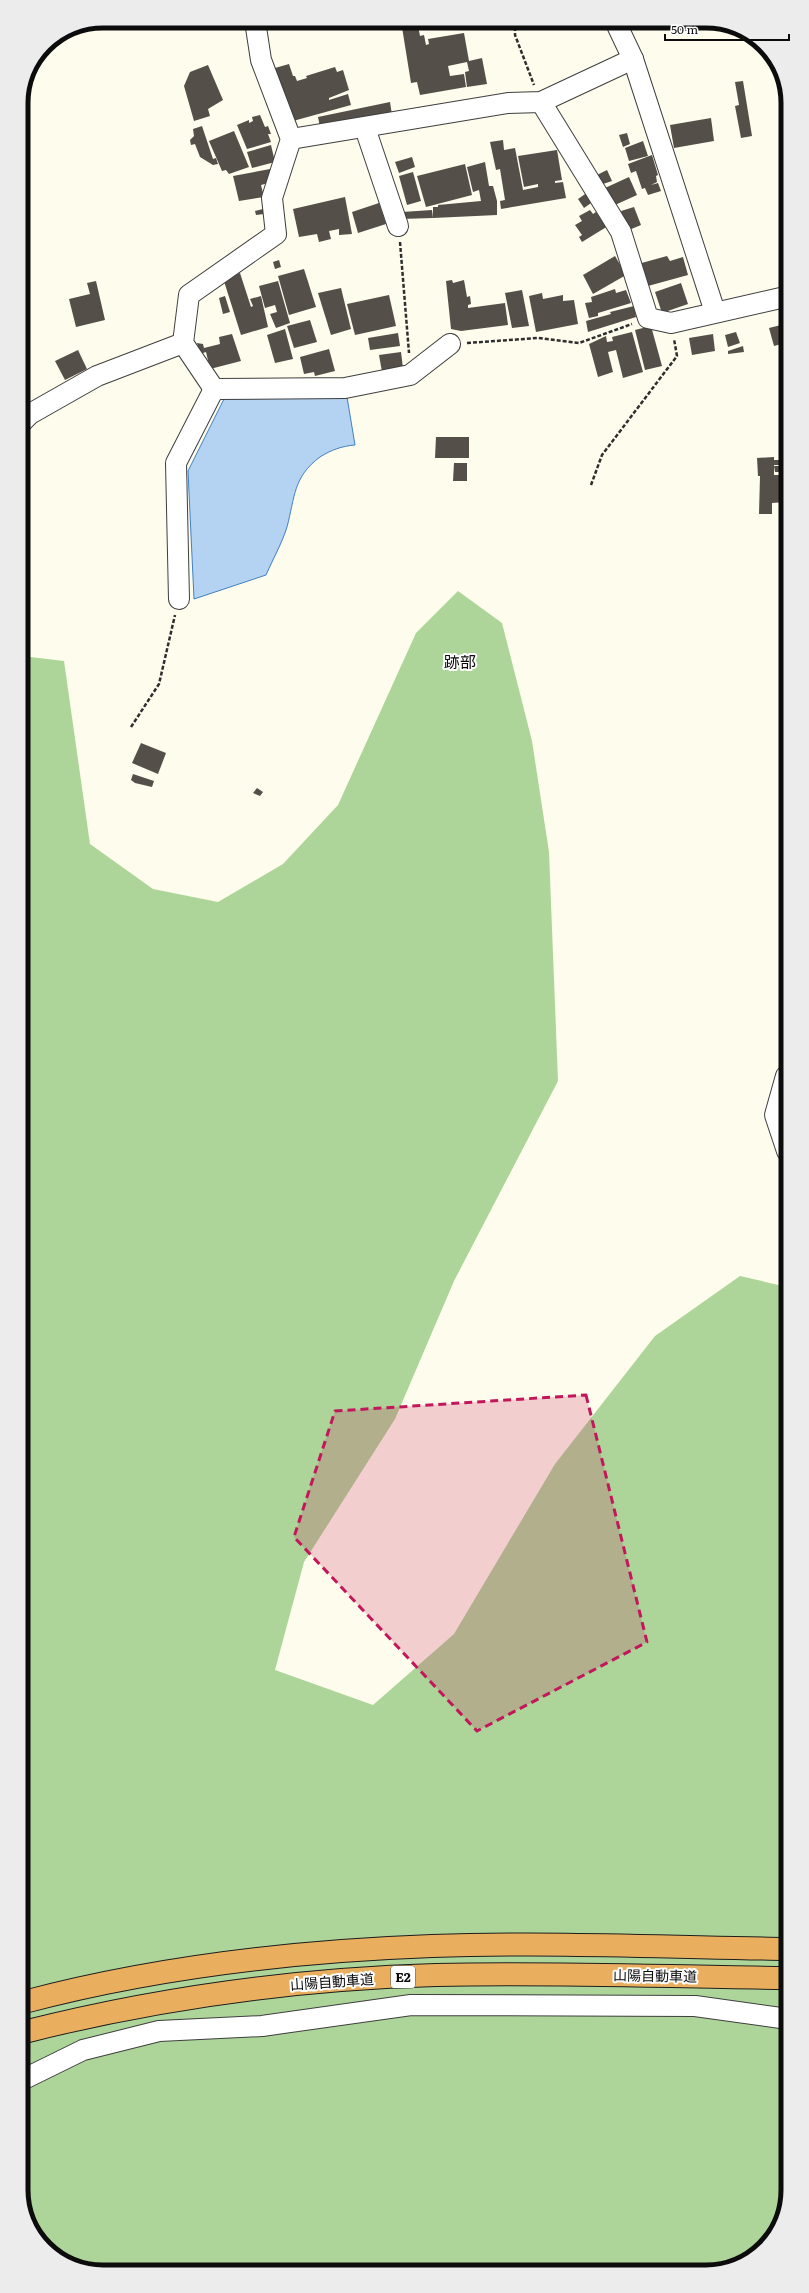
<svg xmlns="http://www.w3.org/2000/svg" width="809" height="2293" font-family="Literata,'Noto Sans JP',serif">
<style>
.forest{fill:#add599}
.water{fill:#b4d3f2;stroke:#4080c3}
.building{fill:#544f49}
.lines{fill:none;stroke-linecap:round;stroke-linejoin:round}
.minor-casing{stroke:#3f3f3f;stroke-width:22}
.highway-casing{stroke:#1d1d1d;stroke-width:24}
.path{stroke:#2e2e2e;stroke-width:2.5;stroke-dasharray:4 2;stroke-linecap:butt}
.minor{stroke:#fff;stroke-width:20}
.highway{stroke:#eaaf5e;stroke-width:22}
.marked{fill:#c2185b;fill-opacity:0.2;stroke:#c2185b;stroke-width:3;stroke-dasharray:8 5;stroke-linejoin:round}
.labels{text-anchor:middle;stroke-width:4;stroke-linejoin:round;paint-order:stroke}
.shield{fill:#fff;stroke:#555;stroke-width:1}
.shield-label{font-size:13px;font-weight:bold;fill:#0c0c0c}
.street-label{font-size:14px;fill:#0c0c0c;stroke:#fff}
.quarter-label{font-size:16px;fill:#0c0c0c;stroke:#fff}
.rim{fill:none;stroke:#0c0c0c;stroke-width:5}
</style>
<rect width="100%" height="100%" fill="#fefcec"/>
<polygon class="forest" points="458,591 502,623 532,741 549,852 558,1081 454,1281 395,1419 304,1562 275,1670 373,1705 454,1634 555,1464 655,1336 740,1276 787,1287 788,2190 771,2240 727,2269 98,2272 49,2252 24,2211 22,656 64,661 90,844 153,889 218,902 283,864 338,805 416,633"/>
<path class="water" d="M347,397L355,445C342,446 331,450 320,457C293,477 295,497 287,527C282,543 273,559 266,575L194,599L188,471L224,399Z"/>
<g class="building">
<polygon points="401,21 417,21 420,36 424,35 426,45 429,44 428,39 464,33 469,61 482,58 487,84 467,87 465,72 469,71 467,62 448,66 450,76 464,74 466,87 420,95 417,82 411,83"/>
<polygon points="289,64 293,76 295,76 297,81 307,78 306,76 335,67 337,72 343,70 349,90 329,98 329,100 348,94 351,105 293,121 275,68"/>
<polygon points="208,65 223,100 208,109 210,116 194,121 184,86 190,72"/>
<polygon points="743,81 752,136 741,138 735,106 739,105 735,82"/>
<polygon points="390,102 392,115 320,127 318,117"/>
<polygon points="260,115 265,127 268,126 271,134 268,134 271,142 247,149 237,125 249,120 249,123 253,121 252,117"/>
<polygon points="711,118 714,141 674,148 670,125"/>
<polygon points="202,126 213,159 216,158 218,164 213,165 200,157 195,144 191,145 190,140 194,136 193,129"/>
<polygon points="234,131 249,167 229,174 226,170 222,171 209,141"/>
<polygon points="627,133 630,144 623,147 619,135"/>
<polygon points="503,140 504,150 515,148 523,190 538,187 538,184 524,187 518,156 557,150 562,180 555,181 555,183 563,182 566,198 501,209 500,201 505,200 500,169 496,170 490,142"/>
<polygon points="643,141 648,156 629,161 625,148"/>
<polygon points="271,145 275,162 252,168 247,152"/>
<polygon points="652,155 658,175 656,176 657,182 651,185 658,183 661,191 648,195 645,188 642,189 636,171 631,173 628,164"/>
<polygon points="412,157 415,167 399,173 395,162"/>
<polygon points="485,162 489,186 493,186 497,201 497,215 433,218 433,207 438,207 438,205 481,201 479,190 473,192 467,167"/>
<polygon points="465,164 472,195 426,207 417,176"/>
<polygon points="270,169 272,182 261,185 264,197 239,201 233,176"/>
<polygon points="607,170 612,181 600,185 595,176"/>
<polygon points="391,172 402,212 432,210 433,218 400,219 386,173"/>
<polygon points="413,172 421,201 407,205 399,176"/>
<polygon points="629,177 637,195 615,205 605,188"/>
<polygon points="588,192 594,201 584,208 578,199"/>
<polygon points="345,197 352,234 339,235 339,229 329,231 331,239 319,242 317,234 299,237 293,209"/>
<polygon points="379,203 386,224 358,233 352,212"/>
<polygon points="634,207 641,225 629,230 621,211"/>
<polygon points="263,209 264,214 256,215 255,211"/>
<polygon points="590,210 593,214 596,212 600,218 602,216 608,226 582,242 579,237 582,235 575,225 582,221 579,216"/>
<polygon points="615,256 626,275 593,294 583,275"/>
<polygon points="667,256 670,261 683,257 688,275 648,286 638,264"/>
<polygon points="279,260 281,267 275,269 273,262"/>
<polygon points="304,269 316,307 289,315 278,276"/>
<polygon points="240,273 251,307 253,306 250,299 261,296 268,327 241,335 223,278"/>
<polygon points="452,280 453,283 464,280 467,297 470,296 471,304 468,305 468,308 505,303 508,325 461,331 451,329 446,281"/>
<polygon points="96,281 105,320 76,327 69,299 90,294 87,283"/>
<polygon points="278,281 290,323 276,328 270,314 277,312 275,305 265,308 259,286"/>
<polygon points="681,283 688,304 662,313 655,292"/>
<polygon points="341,288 351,329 331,335 318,293"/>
<polygon points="615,289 616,293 626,290 631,303 598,313 598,316 589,318 585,303 592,302 591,297"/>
<polygon points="522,290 529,326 512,328 505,293"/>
<polygon points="542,293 543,299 563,295 563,301 574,300 578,324 536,332 529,296"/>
<polygon points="389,295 396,326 355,335 347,304"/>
<polygon points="225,296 230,312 223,314 219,298"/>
<polygon points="634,306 636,317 588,332 586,321 611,314 610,312"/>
<polygon points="310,320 317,342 294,348 287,326"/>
<polygon points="785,324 785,343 774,346 769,328"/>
<polygon points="651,326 662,366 645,370 635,330"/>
<polygon points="285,329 293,359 275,363 267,335"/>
<polygon points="632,332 643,372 623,378 616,350 608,352 613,372 598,377 589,344 606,336 607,342 613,341 612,337"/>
<polygon points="736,332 740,343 728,347 725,335"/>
<polygon points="398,333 400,346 370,350 368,338"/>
<polygon points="232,334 241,361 210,369 206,352 200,354 197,343 203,344 204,348 220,344 219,337"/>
<polygon points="713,334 715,351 692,355 689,338"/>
<polygon points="743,346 744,352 728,354 728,351"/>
<polygon points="329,349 335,371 315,376 314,372 304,374 300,357"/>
<polygon points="78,350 87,369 65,380 55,361"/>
<polygon points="401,352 403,368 382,372 379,355"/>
<polygon points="436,437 469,437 469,458 435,458"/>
<polygon points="774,457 774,460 786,460 786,465 774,465 774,475 786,475 786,502 772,503 772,514 759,514 760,476 758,476 757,458"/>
<polygon points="454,463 467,463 467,481 453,481"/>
<polygon points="774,466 786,466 786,472 775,472"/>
<polygon points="141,743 166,753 158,774 132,763"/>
<polygon points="133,774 154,781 152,787 135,783 131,780"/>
<polygon points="257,788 263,792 260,796 253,793"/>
</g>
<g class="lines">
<defs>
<g id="minor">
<polyline points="615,21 633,59 715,312"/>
<polyline points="541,102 621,232 648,318 671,323 785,297"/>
<polyline points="365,128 398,226"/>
<polyline points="291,139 508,103 541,102 633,59"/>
<polyline points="214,389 183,343 189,295 276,234 272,198 291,139 261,60 255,21"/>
<polyline points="22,422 30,414 97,376 183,343"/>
<polyline points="179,599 176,463 214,389 345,388 410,375 450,344"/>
<polyline points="786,1076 775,1115 787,1151"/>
<polyline points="24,2079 83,2050 159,2031 262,2026 411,2005 695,2006 788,2019"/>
</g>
<g id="highway">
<path d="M24,2002C156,1967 296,1951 432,1946C550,1942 670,1947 788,1949"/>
<path d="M24,2032C158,1998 298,1979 436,1975C553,1972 671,1977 788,1978"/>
</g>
</defs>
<use href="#minor" class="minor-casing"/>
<use href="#highway" class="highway-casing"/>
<g class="path">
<polyline points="515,21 515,35 534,85"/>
<polyline points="400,242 409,353"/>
<polyline points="467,343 538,338 579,343 632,324"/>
<polyline points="591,485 602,455 677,356 674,339"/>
<polyline points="131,727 159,684 175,615"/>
</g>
<use href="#minor" class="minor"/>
<use href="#highway" class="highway"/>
</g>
<path class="marked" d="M586,1395L647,1642L477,1731L294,1537L335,1411Z"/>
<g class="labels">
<rect class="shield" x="391" y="1966" width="24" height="22" rx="3"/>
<g class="shield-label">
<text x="403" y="1982">E2</text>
</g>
<g class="street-label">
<text transform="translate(655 1976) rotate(1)" y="5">山陽自動車道</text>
<text transform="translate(332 1982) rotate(-4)" y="5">山陽自動車道</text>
</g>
<g class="quarter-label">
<text x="460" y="668">跡部</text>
</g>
</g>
<path d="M0 0H809V2293H0ZM103 28H706A75 75 0 0 1 781 103V2190A75 75 0 0 1 706 2265H103A75 75 0 0 1 28 2190V103A75 75 0 0 1 103 28Z" fill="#ececec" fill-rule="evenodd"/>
<path class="rim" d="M103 28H706A75 75 0 0 1 781 103V2190A75 75 0 0 1 706 2265H103A75 75 0 0 1 28 2190V103A75 75 0 0 1 103 28Z"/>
<path d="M665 34v6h124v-6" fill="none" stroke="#0c0c0c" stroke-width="2"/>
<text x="671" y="34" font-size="12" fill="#0c0c0c" stroke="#ffffff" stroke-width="3" paint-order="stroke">50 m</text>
</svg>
